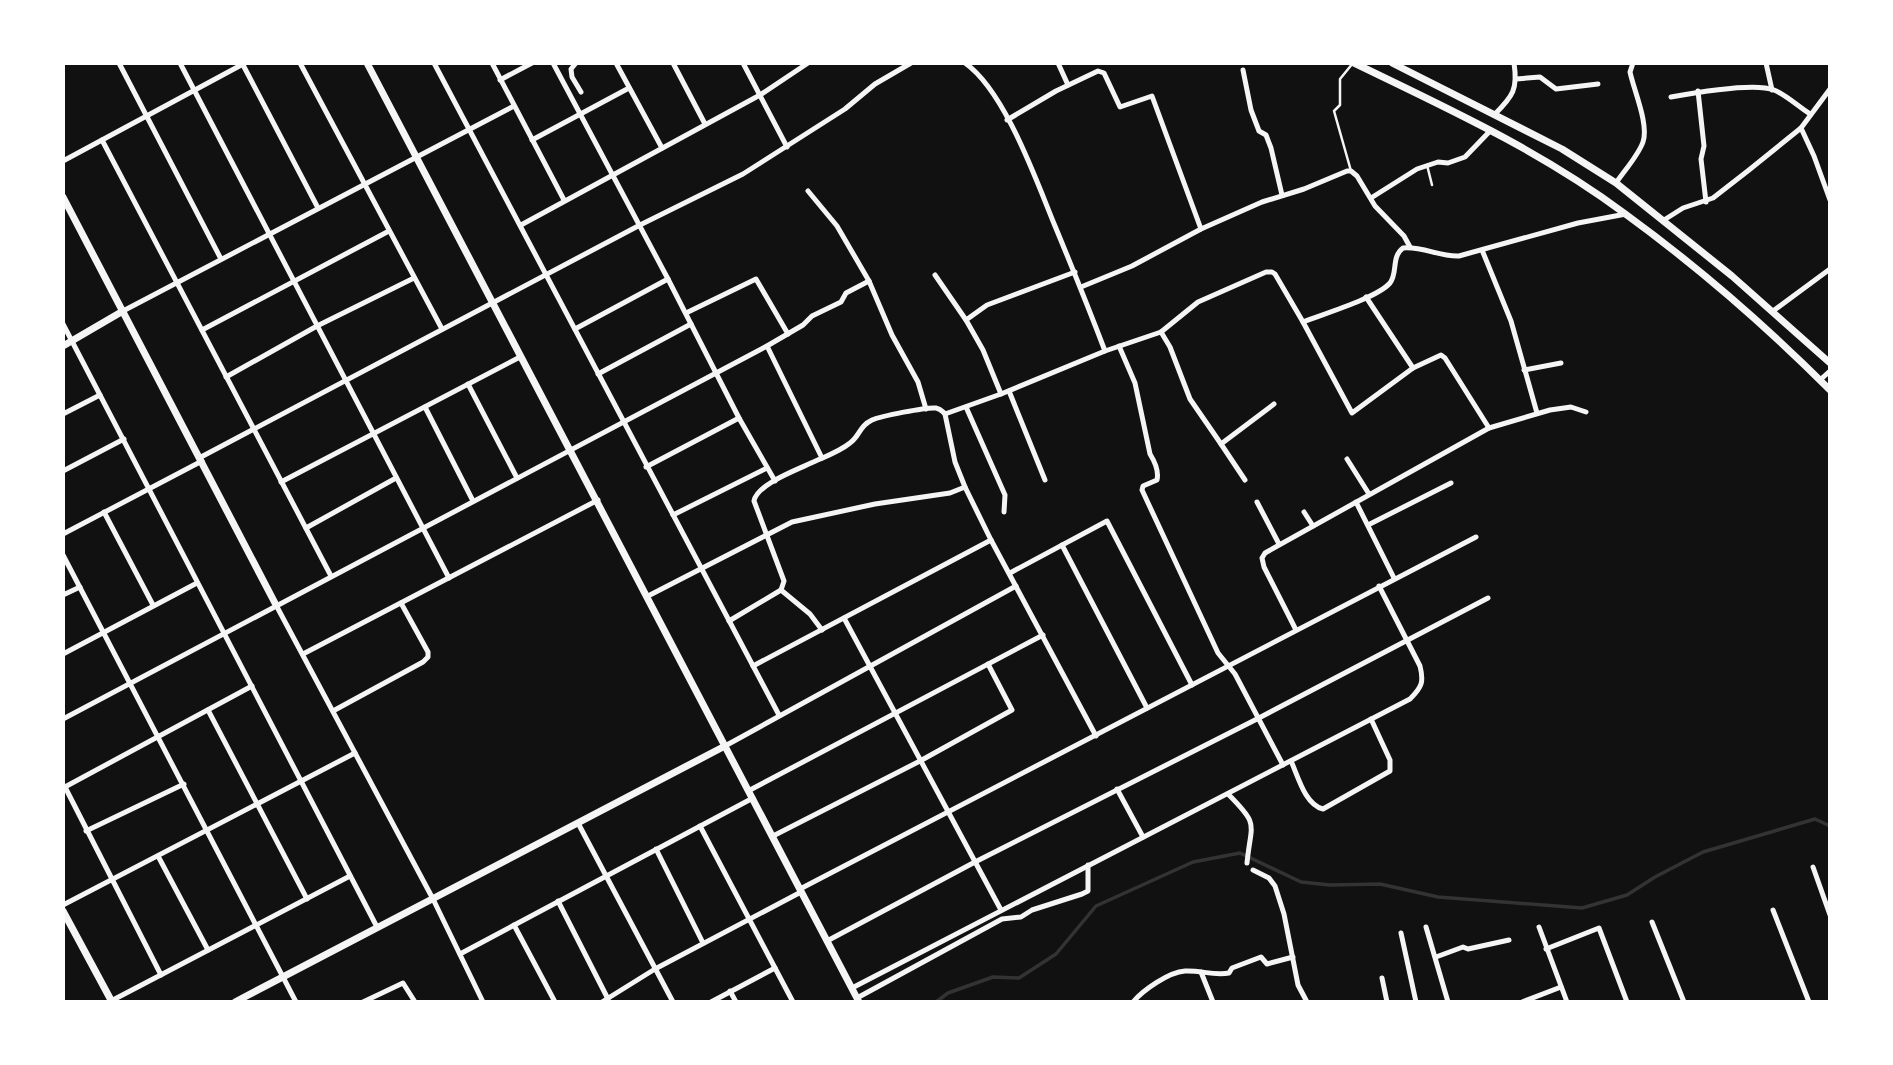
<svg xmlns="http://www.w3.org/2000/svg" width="1893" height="1065" font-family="Literata,serif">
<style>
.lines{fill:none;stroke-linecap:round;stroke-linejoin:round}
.stream{stroke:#333;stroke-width:3.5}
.service{stroke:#f5f5f5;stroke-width:2.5}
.minor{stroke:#f5f5f5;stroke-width:5}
.tertiary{stroke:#f5f5f5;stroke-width:7}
</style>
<rect width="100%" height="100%" fill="#111"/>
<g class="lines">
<polyline class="stream" points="936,1002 948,993 993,977 1019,978 1056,954 1096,906 1193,862 1240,853 1301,882 1330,885 1380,884 1438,897 1582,908 1627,895 1655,877 1703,852 1815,819 1830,826"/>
<g class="service">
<polyline points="1427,165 1432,185"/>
<polyline points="1351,171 1334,111 1340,105 1340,79 1353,63"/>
</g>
<g class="minor">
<polyline points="119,63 221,259"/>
<polyline points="180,63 449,578"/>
<polyline points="242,63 318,208"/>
<polyline points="300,63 442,329"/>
<polyline points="434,63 779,715"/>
<polyline points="492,63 564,200"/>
<polyline points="553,63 668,279 739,418 775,481"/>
<polyline points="576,63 571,69 572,77 581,92"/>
<polyline points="616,63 662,148"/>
<polyline points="673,63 705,124"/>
<polyline points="743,63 787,147"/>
<path d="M965,63C1005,91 1036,180 1055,226C1072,267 1089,309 1105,351"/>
<polyline points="1058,63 1068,85"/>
<polyline points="1766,63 1772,90"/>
<polyline points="1243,70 1251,110 1259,131 1266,135 1271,148 1282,195"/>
<polyline points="1516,79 1540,77 1556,89 1598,84"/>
<polyline points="500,80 532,63"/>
<polyline points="1698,91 1704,146 1701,159 1706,202"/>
<path d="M1671,97C1693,93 1754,82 1774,90C1786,95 1799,107 1810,114"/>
<path d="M1495,114C1513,96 1518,89 1514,63"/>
<polyline points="1007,120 1056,91 1098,71 1104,73 1120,107 1152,96 1201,229"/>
<polyline points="1801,128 1814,156 1830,200"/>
<polyline points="102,140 331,576"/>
<polyline points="532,140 629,88"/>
<polyline points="63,161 245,63"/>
<path d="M1616,183C1624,171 1638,156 1643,142C1649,124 1634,91 1630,72L1633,63"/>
<polyline points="808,191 837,226 869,281 892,335 918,382 926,409"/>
<polyline points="1371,198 1417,169 1438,162 1448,163 1465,157 1491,130"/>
<polyline points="1664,220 1683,208 1713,198 1749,170 1801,128 1830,89"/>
<polyline points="521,225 760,95 808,63"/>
<polyline points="1482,250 1511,321 1537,413"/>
<polyline points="935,275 966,320"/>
<polyline points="1081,287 1132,266 1201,229 1262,202 1304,189 1347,171 1351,171 1357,176 1375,206 1404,236 1410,247"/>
<polyline points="1366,297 1413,368"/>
<polyline points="123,311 514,106"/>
<polyline points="1773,311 1830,269"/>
<polyline points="686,313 756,279 788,334"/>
<polyline points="1303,322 1352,413 1413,368 1441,355 1445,358 1489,428"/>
<polyline points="63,324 377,927"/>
<polyline points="575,329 668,279"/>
<polyline points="202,330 389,231"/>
<polyline points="1161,332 1170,347 1190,399 1221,444 1274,404"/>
<polyline points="767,346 822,458"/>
<path d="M1119,346L1135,383L1150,454C1155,462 1159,471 1157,480L1143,486L1142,490L1218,653L1235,674L1283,765"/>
<polyline points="1524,370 1561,363"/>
<polyline points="598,374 691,324"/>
<polyline points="226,377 317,326 414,278"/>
<polyline points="1820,380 1830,371"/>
<polyline points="468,384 517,478"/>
<polyline points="1009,391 1045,480"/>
<polyline points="1001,394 983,350 966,320 987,305 1075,272"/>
<polyline points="425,407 473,501"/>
<polyline points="966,407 1005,495 1004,512"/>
<polyline points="63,414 100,395"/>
<path d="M945,414L1001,394L1105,351L1161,332L1198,302L1266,272H1272L1275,274L1303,322C1323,314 1377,298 1390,283C1398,273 1391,257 1403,248C1422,246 1440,257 1459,256L1578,223L1626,214"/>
<polyline points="945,414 955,462 965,487 991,540 1096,736"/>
<polyline points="1221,444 1245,480"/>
<polyline points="201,457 640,225 743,174 845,109 875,84 911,63"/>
<polyline points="1347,459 1369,494"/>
<polyline points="646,467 739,418"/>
<polyline points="63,471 124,439"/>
<polyline points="281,482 520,357"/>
<polyline points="1257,502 1279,544"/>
<polyline points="1356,502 1394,578"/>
<polyline points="104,512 153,605"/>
<polyline points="1304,512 1313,526"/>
<polyline points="673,515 767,468"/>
<polyline points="1368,525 1451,483"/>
<polyline points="306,528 396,478"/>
<polyline points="63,534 202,461"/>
<polyline points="1062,545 1147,708"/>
<polyline points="63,555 296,1002"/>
<polyline points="1010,573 1107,521 1192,685"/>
<path d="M781,590L784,581L754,501C757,484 797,470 811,463C824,457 839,452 850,443C860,436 859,426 872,420C881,416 926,407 936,408C941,409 941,410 945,414"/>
<polyline points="781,590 810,614 822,630"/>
<polyline points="63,595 80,587"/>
<polyline points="648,596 792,522 875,504 950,493 965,487"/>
<polyline points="276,605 433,899 483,1002"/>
<polyline points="844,618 1001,910"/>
<polyline points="729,621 781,590"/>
<polyline points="1296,630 1264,567 1262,558 1265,553 1489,428 1550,410 1571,407 1586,412"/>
<polyline points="63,654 197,583"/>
<polyline points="303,654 598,500"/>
<polyline points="753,666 991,540"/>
<polyline points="208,710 307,899"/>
<polyline points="333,711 423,662 428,657 428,652 401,603"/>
<polyline points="63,719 767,346 803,325 812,316 841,302 846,293 869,281"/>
<polyline points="725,746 1016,586"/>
<path d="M1291,761C1298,776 1305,805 1323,809L1390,771V760L1371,719"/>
<polyline points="65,787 161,975"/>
<polyline points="63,788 252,686"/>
<polyline points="1117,789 1143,837"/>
<polyline points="750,790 1043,635"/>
<path d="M1228,794C1260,826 1251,822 1247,863"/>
<polyline points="578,823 673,1002"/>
<polyline points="700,826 793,1002"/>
<polyline points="86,831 184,784"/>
<polyline points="773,836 920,761 1012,710 988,664"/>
<polyline points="656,849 703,943"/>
<polyline points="158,856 208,950"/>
<polyline points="1813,867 1830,915"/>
<polyline points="1253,870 1269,878 1275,886 1284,914 1298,985 1307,1002"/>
<polyline points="800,889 1476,537"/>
<polyline points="558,901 608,999"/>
<polyline points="63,905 355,753"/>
<polyline points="1773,910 1809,1002"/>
<polyline points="1652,922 1684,1002"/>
<polyline points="514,925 555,1002"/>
<polyline points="1426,927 1448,1002"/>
<polyline points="1539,927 1567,1002"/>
<polyline points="1401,933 1416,1002"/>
<polyline points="827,941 975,862 1257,719 1488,598"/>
<polyline points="1546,949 1599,928 1627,1002"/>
<polyline points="460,954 753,798"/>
<polyline points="1436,957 1463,947 1468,949 1509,940"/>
<polyline points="1201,972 1213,1002"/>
<polyline points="1382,978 1387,1002"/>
<path d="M852,988L1410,699C1422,687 1424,682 1420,666L1379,586"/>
<polyline points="730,991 736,1002"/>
<polyline points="857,998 1002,919 1021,917 1032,910 1082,894 1088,891 1088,865"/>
<polyline points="111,1001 350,876"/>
<polyline points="363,1002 403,983 415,1002"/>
<polyline points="602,1002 655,969 801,892"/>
<polyline points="711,1002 775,968"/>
<path d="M1133,1002C1143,990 1169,972 1185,971C1200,970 1214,976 1229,973L1232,968L1261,957L1267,964L1293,957"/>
<polyline points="1522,1002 1561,987"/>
</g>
<g class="tertiary">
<polyline points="367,63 859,1002"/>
<path d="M1354,63C1447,108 1541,151 1624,213C1697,266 1766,326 1830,390"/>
<polyline points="1392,63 1562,149 1616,183 1732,276 1830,363"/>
<polyline points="63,197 276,605"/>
<polyline points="63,346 123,311"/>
<polyline points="63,911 112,1002"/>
<polyline points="235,1002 725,746"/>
</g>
</g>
<rect width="1893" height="1065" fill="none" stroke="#ffffff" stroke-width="130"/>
</svg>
